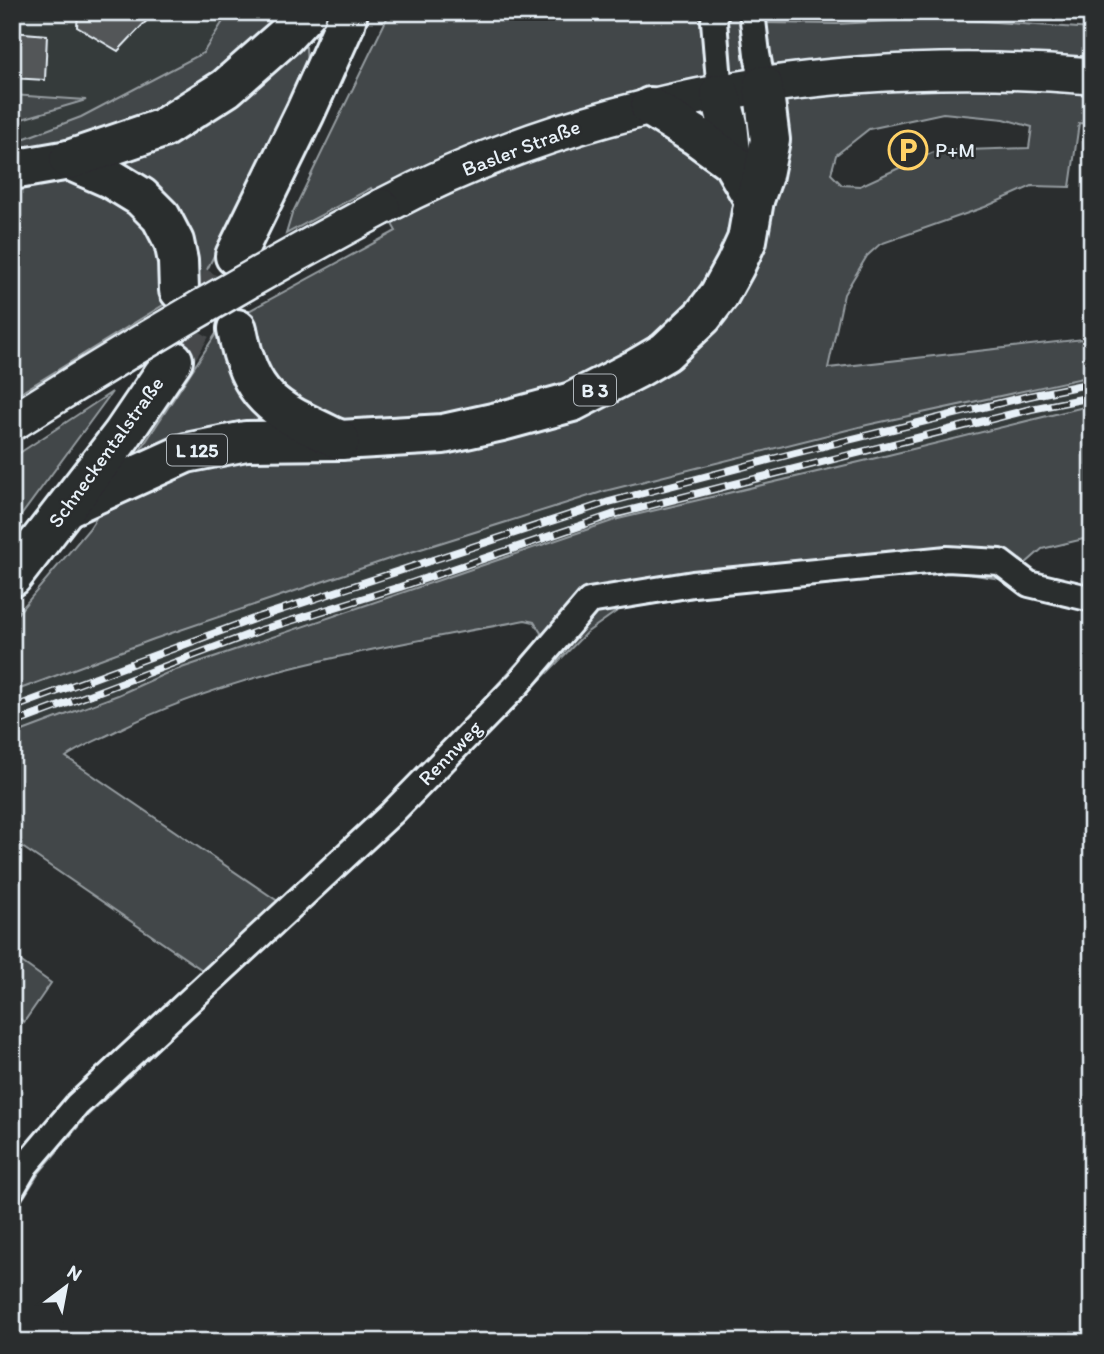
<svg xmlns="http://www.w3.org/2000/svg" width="1104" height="1354" font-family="Itim,sans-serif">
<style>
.built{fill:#363a3b}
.green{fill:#424648;stroke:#959ca0;stroke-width:2;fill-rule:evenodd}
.building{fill:#535759;stroke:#e8f1f8;stroke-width:2}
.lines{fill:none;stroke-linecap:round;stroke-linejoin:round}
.primary-tunnel{stroke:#464a4c;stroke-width:38;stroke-dasharray:38 19;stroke-linecap:butt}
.street-casing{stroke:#e8f1f8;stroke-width:30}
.secondary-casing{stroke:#e8f1f8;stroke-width:40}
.primary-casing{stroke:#e8f1f8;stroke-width:44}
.highway-casing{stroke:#e8f1f8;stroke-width:44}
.street{stroke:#2a2d2e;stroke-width:24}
.secondary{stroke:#2a2d2e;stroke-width:35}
.primary{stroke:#2a2d2e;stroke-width:38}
.highway{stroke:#2a2d2e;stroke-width:38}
.rail-casing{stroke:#e8f1f8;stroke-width:8}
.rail{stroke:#2a2d2e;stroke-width:5;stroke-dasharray:16;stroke-linecap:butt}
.secondary-bridge-casing{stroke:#e8f1f8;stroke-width:40;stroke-linecap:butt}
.secondary-bridge{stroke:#2a2d2e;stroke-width:35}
.labels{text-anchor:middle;stroke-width:5;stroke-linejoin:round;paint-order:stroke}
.shield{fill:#2a2d2e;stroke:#afb6bb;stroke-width:2}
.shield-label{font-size:19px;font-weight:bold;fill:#e8f1f8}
.street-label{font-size:21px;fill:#e8f1f8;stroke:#2a2d2e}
.poi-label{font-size:21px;fill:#e8f1f8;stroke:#2a2d2e;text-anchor:start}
</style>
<rect width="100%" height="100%" fill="#2a2d2e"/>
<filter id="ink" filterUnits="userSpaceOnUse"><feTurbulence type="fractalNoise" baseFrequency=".0143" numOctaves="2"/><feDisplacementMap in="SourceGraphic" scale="14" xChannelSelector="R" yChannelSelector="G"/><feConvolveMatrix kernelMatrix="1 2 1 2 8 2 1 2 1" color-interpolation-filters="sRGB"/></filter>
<g filter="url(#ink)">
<g class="built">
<polygon points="12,12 229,12 203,53 81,117 12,143"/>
<polygon points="1092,376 1092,405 872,459 618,519 168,673 118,695 12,735 12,692 154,639 389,559 605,491 867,425"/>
</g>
<g class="green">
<polygon points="229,12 285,12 201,90 130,123 12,158 12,143 81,117 203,53"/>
<path d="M390,12H763L764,23L837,24L941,18L1092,29V124L1079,123L1070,187L1032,186L985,207L880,244L867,256L844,294L828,368L1092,338V376L867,425L605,491L389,559L154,639L12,692V620L89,529L221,326L396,231L371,188L286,234L292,214ZM943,113L1004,119L1032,127L1029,148L936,151L860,186L842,185L831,174L836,155L869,129Z"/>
<polygon points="287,47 306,47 307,66 201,282 192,288 99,160"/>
<polygon points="12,95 86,100 12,122"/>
<polygon points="62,182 89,183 154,223 168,302 12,398 12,189"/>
<polygon points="112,392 12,528 12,458"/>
<path d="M1092,405V537L1042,549L1007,580L955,572L913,573L791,584L620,609L586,633L435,788L87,1116L39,1173L12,1216V1166L208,974L12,840V735L118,695L167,673L618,519L872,459ZM525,620L534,622L541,633L539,639L386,806L285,906L66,757C81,746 101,739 118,730C244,667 388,647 525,620Z"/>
<polygon points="12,955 51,983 24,1022 12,1013"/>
</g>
<g class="building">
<polygon points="78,12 155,12 118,51 77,27"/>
<polygon points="12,32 47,35 45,80 12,78"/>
</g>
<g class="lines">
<polyline class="primary-tunnel" points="173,360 235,256"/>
<defs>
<g id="street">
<polyline points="716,12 714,21 720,93"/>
<polyline points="752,12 757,54 763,85"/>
<polyline points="12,1189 26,1165 77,1105 392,813 518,684 589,601 693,584 947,559 1000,562 1029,584 1092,599"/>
</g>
<path id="secondary" d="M382,207C598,93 850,56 1092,76"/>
<g id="primary">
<polyline points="720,93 728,124 732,162"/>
<polyline points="650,107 695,135 732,162 754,200"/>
<polyline points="12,170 69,160 110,178 141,197 161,217 174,242 178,261 179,290"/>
<polyline points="67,507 186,453 246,441 340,440 443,434 502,421 572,402 636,369 665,352 703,316 719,295 735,266 747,240 754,200 763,175 770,140 763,85"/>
<polyline points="12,577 122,435 173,360"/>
</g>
<g id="highway">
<polyline points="69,160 163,128 226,88 284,37 307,12"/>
<polyline points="235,256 305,113 345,24 348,12"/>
<path d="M237,329C251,403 277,410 340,440"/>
</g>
</defs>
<use href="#street" class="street-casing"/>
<use href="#secondary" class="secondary-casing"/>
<use href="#primary" class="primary-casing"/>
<use href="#highway" class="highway-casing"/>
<use href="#street" class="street"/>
<use href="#secondary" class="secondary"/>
<use href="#primary" class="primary"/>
<use href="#highway" class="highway"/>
<defs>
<g id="rail">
<polyline points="12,708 256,618 609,502 795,453 1029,396 1092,383"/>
<polyline points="12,724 261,630 400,587 612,515 1031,409 1092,397"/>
</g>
</defs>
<use href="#rail" class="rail-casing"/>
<use href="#rail" class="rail"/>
<defs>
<path id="secondary-bridge" d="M12,423C133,346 256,274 382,207"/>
</defs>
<use href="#secondary-bridge" class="secondary-bridge-casing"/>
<use href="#secondary-bridge" class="secondary-bridge"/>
</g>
</g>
<defs>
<symbol id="parking-ring" viewBox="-11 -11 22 22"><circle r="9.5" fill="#2a2d2e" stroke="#ffd166" stroke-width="1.5"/><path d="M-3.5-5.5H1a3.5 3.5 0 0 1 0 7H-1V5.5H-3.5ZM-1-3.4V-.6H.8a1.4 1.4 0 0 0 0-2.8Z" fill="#ffd166"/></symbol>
</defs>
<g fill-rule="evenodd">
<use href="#parking-ring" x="886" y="128" width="44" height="44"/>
</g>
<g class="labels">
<g class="shield">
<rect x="574" y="374.5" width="42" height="31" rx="5"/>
<rect x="167" y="434.5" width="60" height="31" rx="5"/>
</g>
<g class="shield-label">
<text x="595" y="397">B 3</text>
<text x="197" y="457">L 125</text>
</g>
<g class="street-label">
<text transform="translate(521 148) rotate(-21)" y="7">Basler Straße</text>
<text transform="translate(106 452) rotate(-54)" y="7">Schneckentalstraße</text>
<text transform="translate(450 753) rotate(-46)" y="7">Rennweg</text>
</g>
<g class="poi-label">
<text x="935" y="157">P+M</text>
</g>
</g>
<rect width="1104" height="1354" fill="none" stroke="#2a2d2e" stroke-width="42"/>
<rect x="21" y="21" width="1062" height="1312" fill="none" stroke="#e8f1f8" stroke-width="2.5" filter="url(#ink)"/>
<g transform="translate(66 1287) rotate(32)" stroke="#2a2d2e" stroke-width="5" paint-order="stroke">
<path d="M0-5L12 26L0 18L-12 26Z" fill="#e8f1f8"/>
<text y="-10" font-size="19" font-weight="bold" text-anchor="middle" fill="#e8f1f8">N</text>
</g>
</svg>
